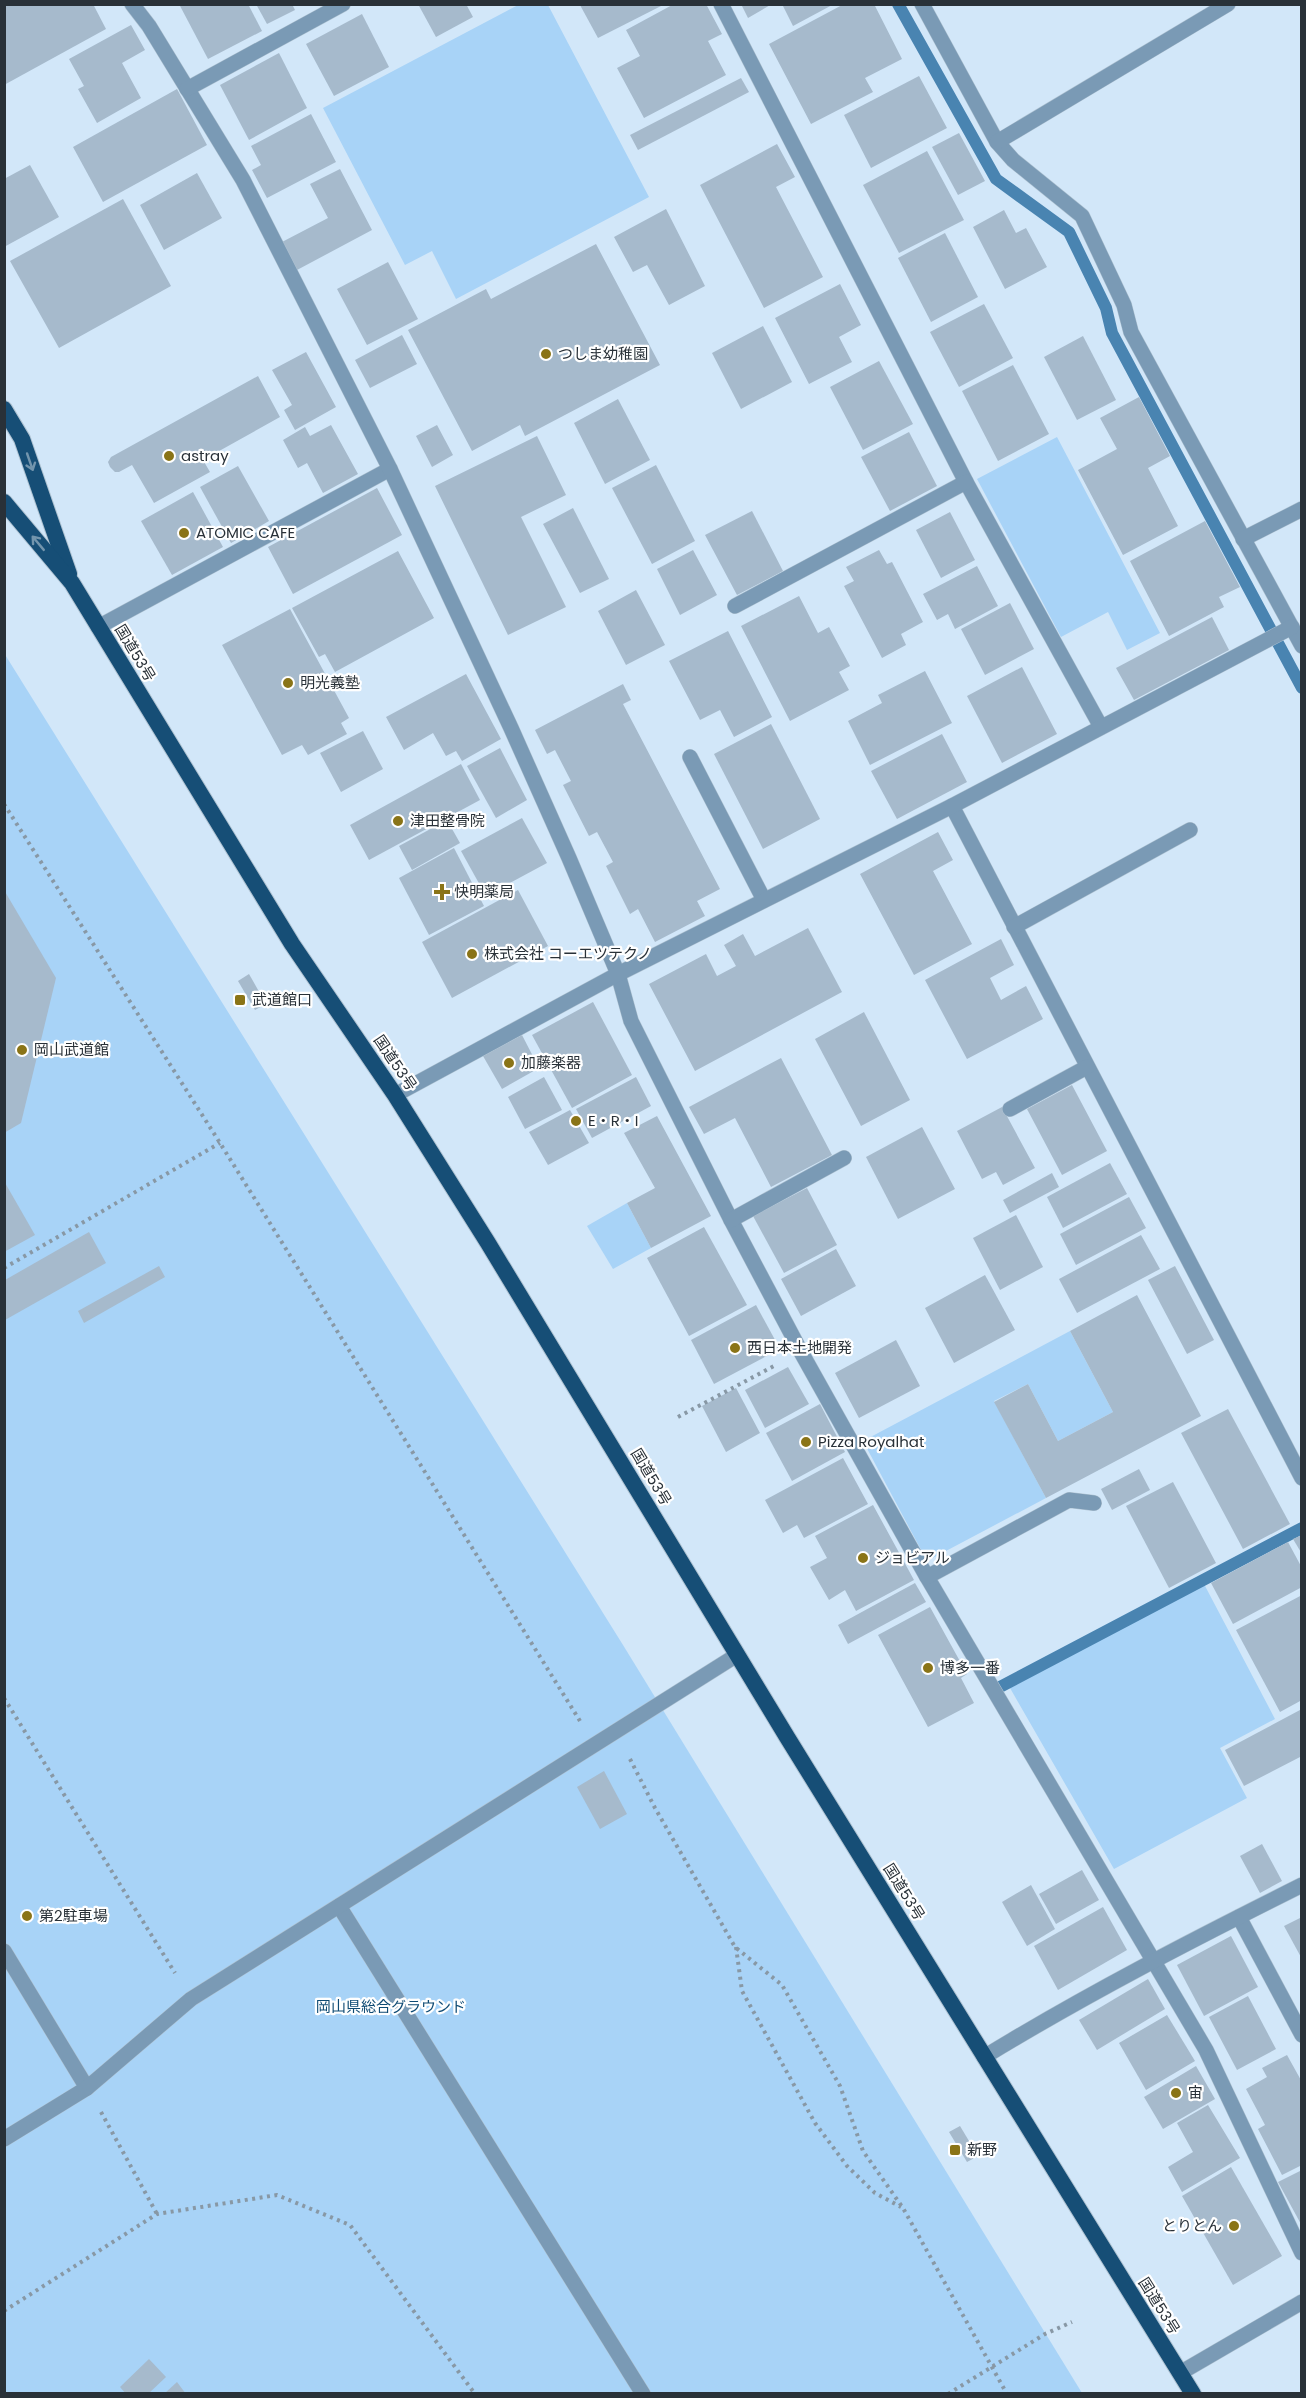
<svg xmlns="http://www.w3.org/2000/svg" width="1306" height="2398" font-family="Poppins,'Noto Sans JP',sans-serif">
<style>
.green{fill:#a8d3f7}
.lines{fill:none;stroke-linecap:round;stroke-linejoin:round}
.stream{stroke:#4984b1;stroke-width:12}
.building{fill:#a6bacc}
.service-casing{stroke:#b0c3d2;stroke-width:16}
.minor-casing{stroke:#b0c3d2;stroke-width:16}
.trunk-casing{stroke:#b0c3d2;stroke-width:18}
.path{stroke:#8898a5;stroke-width:4;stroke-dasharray:3 4.5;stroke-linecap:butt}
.service{stroke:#7a9ab5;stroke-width:15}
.minor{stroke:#7a9ab5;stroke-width:15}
.trunk{stroke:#164e76;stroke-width:16}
.oneway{stroke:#7395ad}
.poi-dot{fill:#8a7417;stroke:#fff;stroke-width:2}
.labels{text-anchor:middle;stroke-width:4.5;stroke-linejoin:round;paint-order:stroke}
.poi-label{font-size:15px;fill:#293138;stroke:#fff;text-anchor:start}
.street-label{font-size:15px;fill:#293138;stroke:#fff}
.park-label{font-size:15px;fill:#0f4b74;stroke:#fff}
</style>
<rect width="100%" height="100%" fill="#d2e7f9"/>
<g class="green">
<polygon points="520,4 548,5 649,197 456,299 432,251 405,265 323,108"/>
<polygon points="1057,437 1160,633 1127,650 1108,612 1061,637 977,479"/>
<polygon points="4,653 623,1645 1082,2393 5,2393"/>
<polygon points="627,1203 651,1248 613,1269 587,1226"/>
<polygon points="1070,1331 1113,1412 1058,1441 1028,1384 994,1401 1046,1498 927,1561 863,1441"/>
<polygon points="1204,1584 1275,1719 1220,1748 1247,1798 1114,1869 1010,1688"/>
</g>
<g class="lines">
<g class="stream">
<polyline points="898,4 996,179 1069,232 1106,308 1112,333 1302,688"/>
<polyline points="998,1688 1302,1528"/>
</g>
</g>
<g class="building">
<polygon points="4,4 93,4 106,29 4,85"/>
<polygon points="179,4 248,4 262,31 208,59"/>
<polygon points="256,4 292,4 295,10 267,24"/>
<polygon points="418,4 466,4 473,17 436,37"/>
<polygon points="674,4 706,4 722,34 708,41 726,75 644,118 617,68 640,56 626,30"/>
<polygon points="741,4 772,4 748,18"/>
<polygon points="782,4 834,4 793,26"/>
<polygon points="844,4 874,4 902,59 865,78 873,92 811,124 769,44"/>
<polygon points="580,5 663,5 598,38"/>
<polygon points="362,14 389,67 334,96 306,44"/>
<polygon points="131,25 145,50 122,63 141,98 97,123 78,89 84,86 69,59"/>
<polygon points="279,53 307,108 249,140 220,85"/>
<polygon points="919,76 947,128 871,168 844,115"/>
<polygon points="741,78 749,92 638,150 630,135"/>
<polygon points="177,89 207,145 103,202 73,147"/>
<polygon points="311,114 336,162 267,198 252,170 261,165 251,146"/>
<polygon points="959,133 985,181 958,195 932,147"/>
<polygon points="777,144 795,177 776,187 823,277 764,308 700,185"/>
<polygon points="927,151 964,220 899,253 863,185"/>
<polygon points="30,165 59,217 4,247 4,179"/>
<polygon points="340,169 372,230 297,270 282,242 328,218 310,184"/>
<polygon points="197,173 222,218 164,250 140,205"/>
<polygon points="123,199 171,286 59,348 10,261"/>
<polygon points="666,209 705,286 669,305 647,265 633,272 614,237"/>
<polygon points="1004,210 1016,233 1026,228 1047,267 1005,289 973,227"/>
<polygon points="945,233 978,297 931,322 898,258"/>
<polygon points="596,244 660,365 525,436 520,425 472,451 408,330 486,289 491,299"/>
<polygon points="388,262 418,319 367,345 337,289"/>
<polygon points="840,284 861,325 839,337 852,362 809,384 775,318"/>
<polygon points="984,304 1013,358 959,387 930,332"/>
<polygon points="763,326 792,382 741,409 712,353"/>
<polygon points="402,335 417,364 370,388 355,360"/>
<polygon points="1083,336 1116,400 1077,420 1044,357"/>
<polygon points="306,352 336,407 295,430 284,410 292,405 272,370"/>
<polygon points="879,361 913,424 863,450 830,387"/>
<polygon points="1013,365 1049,434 998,461 962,391"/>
<polygon points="258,376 280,417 203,460 210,472 154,503 132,465 119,472 115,472 110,467 108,462 111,457"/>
<polygon points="1139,397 1170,456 1148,468 1178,526 1123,555 1078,470 1117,449 1100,418"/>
<polygon points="618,399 650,460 605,484 574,423"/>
<polygon points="331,425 358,474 323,493 307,463 298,468 283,440 305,427 310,436"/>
<polygon points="437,425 453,455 432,467 416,436"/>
<polygon points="909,432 937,486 890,511 861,457"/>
<polygon points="537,436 566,495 521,517 566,607 508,635 435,486"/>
<polygon points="656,465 695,541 652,564 612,488"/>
<polygon points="238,466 269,521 231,543 200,487"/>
<polygon points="377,488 402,535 293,594 268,547"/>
<polygon points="193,492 223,547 172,575 141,521"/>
<polygon points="573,508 609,579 580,593 543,524"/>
<polygon points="752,511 783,571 737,595 705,535"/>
<polygon points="950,512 975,560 941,578 916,530"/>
<polygon points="1205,521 1240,587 1219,597 1224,607 1169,636 1130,561"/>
<polygon points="693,550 717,595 680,615 657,569"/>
<polygon points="879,550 887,564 892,562 923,622 901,634 906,645 882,658 844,586 854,581 846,567"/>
<polygon points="398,551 434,618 335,672 325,654 319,657 292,608"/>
<polygon points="977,566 998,606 955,629 948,614 937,620 923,594"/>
<polygon points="636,590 665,645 626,665 598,611"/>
<polygon points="799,596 818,633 829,627 850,666 839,672 849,690 790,721 741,626"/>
<polygon points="1010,603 1034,649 985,675 961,629"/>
<polygon points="290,609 349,718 341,723 347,734 308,755 302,745 282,755 222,645"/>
<polygon points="1212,617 1229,650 1134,700 1116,668"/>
<polygon points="728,631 772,717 734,737 720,710 700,720 669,661"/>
<polygon points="1022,667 1057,734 1002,763 967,696"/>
<polygon points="925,671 952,723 870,765 848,721 882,703 878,695"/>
<polygon points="466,674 501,739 462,761 456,751 446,756 433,733 404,750 386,717"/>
<polygon points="623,684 631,700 623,704 720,889 697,901 705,916 655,942 638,909 630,914 606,866 613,862 597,832 589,836 563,785 571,781 555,750 547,754 535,730"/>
<polygon points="771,724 820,819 763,849 714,754"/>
<polygon points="363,731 383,769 341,792 320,753"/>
<polygon points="942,734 967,782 897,819 871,771"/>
<polygon points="500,748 527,800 496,818 467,766"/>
<polygon points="461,764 480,800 369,860 350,825"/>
<polygon points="522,818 547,863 486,896 461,851"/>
<polygon points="447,820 460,843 412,870 399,846"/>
<polygon points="938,832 953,860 933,871 972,944 914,975 860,874"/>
<polygon points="454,848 484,906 429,935 399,878"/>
<polygon points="4,890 56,978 21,1123 4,1133"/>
<polygon points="518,890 548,946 452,998 422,942"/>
<polygon points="808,928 842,992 695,1071 649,984 706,954 717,976 736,966 724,945 743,934 755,956"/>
<polygon points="1001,939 1014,965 990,978 1001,1000 1026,986 1043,1019 967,1059 925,980"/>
<polygon points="249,974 266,1004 255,1010 238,981"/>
<polygon points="593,1002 632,1075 572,1108 532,1035"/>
<polygon points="864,1012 910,1100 861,1126 815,1039"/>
<polygon points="522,1035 539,1068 502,1089 483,1056"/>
<polygon points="781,1058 832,1155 771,1187 735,1118 704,1134 689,1107"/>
<polygon points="544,1077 562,1110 525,1129 508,1097"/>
<polygon points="636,1077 651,1106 592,1138 576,1109"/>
<polygon points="1072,1085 1107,1151 1062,1175 1027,1109"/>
<polygon points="1002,1107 1035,1168 1003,1185 996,1172 982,1179 957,1131"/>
<polygon points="570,1110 589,1143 548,1165 529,1132"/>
<polygon points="657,1116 711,1216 651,1248 627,1203 655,1188 624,1133"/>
<polygon points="922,1127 955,1189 898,1219 866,1157"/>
<polygon points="1110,1163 1127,1194 1063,1228 1047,1197"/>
<polygon points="1052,1173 1059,1187 1010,1213 1003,1200"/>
<polygon points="4,1181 35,1235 4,1252"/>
<polygon points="807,1188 837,1245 784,1273 753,1216"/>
<polygon points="1129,1197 1146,1228 1076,1265 1060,1234"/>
<polygon points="1016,1215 1043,1267 1000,1290 973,1238"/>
<polygon points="704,1227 747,1305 689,1336 647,1258"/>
<polygon points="89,1232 106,1263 5,1320 5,1280"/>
<polygon points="1141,1235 1160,1269 1077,1313 1059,1279"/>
<polygon points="836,1249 856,1286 801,1316 781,1279"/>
<polygon points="159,1266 165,1277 84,1323 78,1311"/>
<polygon points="1175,1266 1214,1340 1187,1354 1148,1280"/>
<polygon points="985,1275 1015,1330 954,1363 925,1308"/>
<polygon points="1137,1295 1201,1416 1046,1498 994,1402 1028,1384 1058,1441 1113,1412 1070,1331"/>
<polygon points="756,1305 780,1349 714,1384 691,1340"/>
<polygon points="896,1340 920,1386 859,1418 835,1373"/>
<polygon points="788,1367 809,1404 765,1428 745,1390"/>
<polygon points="736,1388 760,1433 726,1452 702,1406"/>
<polygon points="820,1404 845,1452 792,1481 766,1433"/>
<polygon points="1228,1409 1290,1524 1243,1549 1181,1433"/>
<polygon points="843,1458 868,1504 804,1538 797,1525 783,1533 765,1500"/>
<polygon points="1139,1469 1150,1490 1112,1510 1101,1489"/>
<polygon points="1173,1482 1216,1563 1169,1588 1126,1506"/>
<polygon points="873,1505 914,1580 856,1611 845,1590 829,1600 810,1567 827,1558 815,1536"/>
<polygon points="1302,1535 1302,1554 1293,1539"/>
<polygon points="1288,1542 1302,1568 1302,1587 1233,1624 1211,1583"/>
<polygon points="915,1583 926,1602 848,1644 838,1625"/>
<polygon points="1302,1595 1302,1700 1280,1712 1236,1630"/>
<polygon points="930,1607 967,1674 961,1678 974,1703 928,1727 878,1635"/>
<polygon points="1300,1710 1302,1756 1244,1786 1225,1750"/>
<polygon points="604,1771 627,1814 600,1829 577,1787"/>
<polygon points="1262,1844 1282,1881 1260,1893 1240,1856"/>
<polygon points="1082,1870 1099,1900 1056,1924 1039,1894"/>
<polygon points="1031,1885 1055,1929 1027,1946 1002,1902"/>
<polygon points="1103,1907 1127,1950 1058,1990 1034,1946"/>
<polygon points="1302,1917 1302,1959 1284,1926"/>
<polygon points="1231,1936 1258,1987 1204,2016 1177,1965"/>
<polygon points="1148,1979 1165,2009 1097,2050 1079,2020"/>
<polygon points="1248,1996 1276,2049 1237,2070 1209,2017"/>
<polygon points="1167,2015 1195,2061 1146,2090 1119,2043"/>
<polygon points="1287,2055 1302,2082 1302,2165 1282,2175 1258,2129 1265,2125 1246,2089 1267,2077 1262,2068"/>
<polygon points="1196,2066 1215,2099 1163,2129 1144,2097"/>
<polygon points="1208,2105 1240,2158 1182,2192 1168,2167 1193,2152 1177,2123"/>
<polygon points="960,2126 978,2156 967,2162 949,2132"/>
<polygon points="1231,2167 1282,2256 1233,2285 1182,2196"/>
<polygon points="1302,2170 1302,2226 1278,2182"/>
<polygon points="149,2359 166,2377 148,2394 126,2394 120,2387"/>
<polygon points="177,2382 186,2394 164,2394"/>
</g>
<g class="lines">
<defs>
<g id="service">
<polyline points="98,627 390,469"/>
<polyline points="339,1906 643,2394"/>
<polyline points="4,1951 87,2088"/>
<polyline points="4,2139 87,2088 191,1999 737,1655"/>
</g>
<g id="minor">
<polyline points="132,4 149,26 243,180 390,469 511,728 569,858 618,974 631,1021 731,1220 801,1352 927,1577 1206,2050 1302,2253"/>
<polyline points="721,4 966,482 1101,727"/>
<polyline points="922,4 997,142 1013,160 1082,216 1124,305 1131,332 1302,646"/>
<polyline points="187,89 343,4"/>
<polyline points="997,142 1228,4"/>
<polyline points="1243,539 1302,509"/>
<polyline points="735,606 966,482"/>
<polyline points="690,757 764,900"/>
<polyline points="952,806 1302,1478"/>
<polyline points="1014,927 1190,830"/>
<polyline points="395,1095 618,974 952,806 1292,627"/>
<polyline points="1010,1109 1087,1067"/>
<polyline points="731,1220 844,1158"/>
<polyline points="927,1577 1069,1500 1094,1503"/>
<polyline points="1239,1917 1302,2035"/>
<path d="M984,2057C1087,1994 1194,1939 1302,1885"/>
<polyline points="1180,2373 1302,2302"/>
</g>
<g id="trunk">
<polyline points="4,409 22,439 69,574"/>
<polyline points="4,502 72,583 292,944 395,1095 488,1243 787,1737 1193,2394"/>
</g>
</defs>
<use href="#service" class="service-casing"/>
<use href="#minor" class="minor-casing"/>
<use href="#trunk" class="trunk-casing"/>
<g class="path">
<polyline points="4,804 220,1143 580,1721"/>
<polyline points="4,1268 220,1143"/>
<polyline points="678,1417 774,1366"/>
<polyline points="4,1698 175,1973"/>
<polyline points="630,1759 655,1808 735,1947 782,1985 840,2086 863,2151 903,2208 1007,2394"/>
<polyline points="736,1947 742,1991 815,2123 847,2166 875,2193 901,2207"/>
<polyline points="101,2112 157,2214"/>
<polyline points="4,2311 157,2214 277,2195 350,2225 475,2394"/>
<polyline points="948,2394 1045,2334 1072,2322"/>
</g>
<use href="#service" class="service"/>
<use href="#minor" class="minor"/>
<use href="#trunk" class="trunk"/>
</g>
<defs><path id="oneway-shaft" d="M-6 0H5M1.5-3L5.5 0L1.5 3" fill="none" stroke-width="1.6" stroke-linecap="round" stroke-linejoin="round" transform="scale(1.5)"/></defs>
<g class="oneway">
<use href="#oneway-shaft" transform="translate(30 462) rotate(71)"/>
<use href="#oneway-shaft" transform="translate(38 543) rotate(-130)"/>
</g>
<g class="poi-dot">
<circle cx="546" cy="354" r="6"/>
<circle cx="169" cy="456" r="6"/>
<circle cx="184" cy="533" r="6"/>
<circle cx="288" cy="683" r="6"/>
<circle cx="398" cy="821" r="6"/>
<path d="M439 883h6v6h6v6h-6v6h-6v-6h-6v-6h6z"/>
<circle cx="472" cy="954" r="6"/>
<rect x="234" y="994" width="12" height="12" rx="3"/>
<circle cx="22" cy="1050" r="6"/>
<circle cx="509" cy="1063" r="6"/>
<circle cx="576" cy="1121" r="6"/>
<circle cx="735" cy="1348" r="6"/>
<circle cx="806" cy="1442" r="6"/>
<circle cx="863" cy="1558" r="6"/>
<circle cx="928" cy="1668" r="6"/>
<circle cx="27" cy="1916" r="6"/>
<circle cx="1176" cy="2093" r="6"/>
<rect x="949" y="2144" width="12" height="12" rx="3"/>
<circle cx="1234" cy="2226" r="6"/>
</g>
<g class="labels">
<g class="poi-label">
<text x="558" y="359">つしま幼稚園</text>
<text x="181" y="461">astray</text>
<text x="196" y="538">ATOMIC CAFE</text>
<text x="300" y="688">明光義塾</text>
<text x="410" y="826">津田整骨院</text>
<text x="454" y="897">快明薬局</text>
<text x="484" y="959">株式会社 コーエツテクノ</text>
<text x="252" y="1005">武道館口</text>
<text x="34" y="1055">岡山武道館</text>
<text x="521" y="1068">加藤楽器</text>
<text x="588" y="1126">E・R・I</text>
<text x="747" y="1353">西日本土地開発</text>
<text x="818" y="1447">Pizza Royalhat</text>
<text x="875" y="1563">ジョビアル</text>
<text x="940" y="1673">博多一番</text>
<text x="39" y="1921">第2駐車場</text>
<text x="1188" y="2098">宙</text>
<text x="967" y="2155">新野</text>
<text x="1222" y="2231" text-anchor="end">とりとん</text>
</g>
<g class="street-label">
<text transform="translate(135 653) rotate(59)" y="5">国道53号</text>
<text transform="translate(395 1063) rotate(56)" y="5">国道53号</text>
<text transform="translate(651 1477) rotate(59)" y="5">国道53号</text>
<text transform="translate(904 1892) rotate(58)" y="5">国道53号</text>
<text transform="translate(1159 2306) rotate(58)" y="5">国道53号</text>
</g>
<g class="park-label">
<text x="391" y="2012">岡山県総合グラウンド</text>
</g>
</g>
<rect width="1306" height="2398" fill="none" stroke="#293138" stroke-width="12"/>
</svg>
